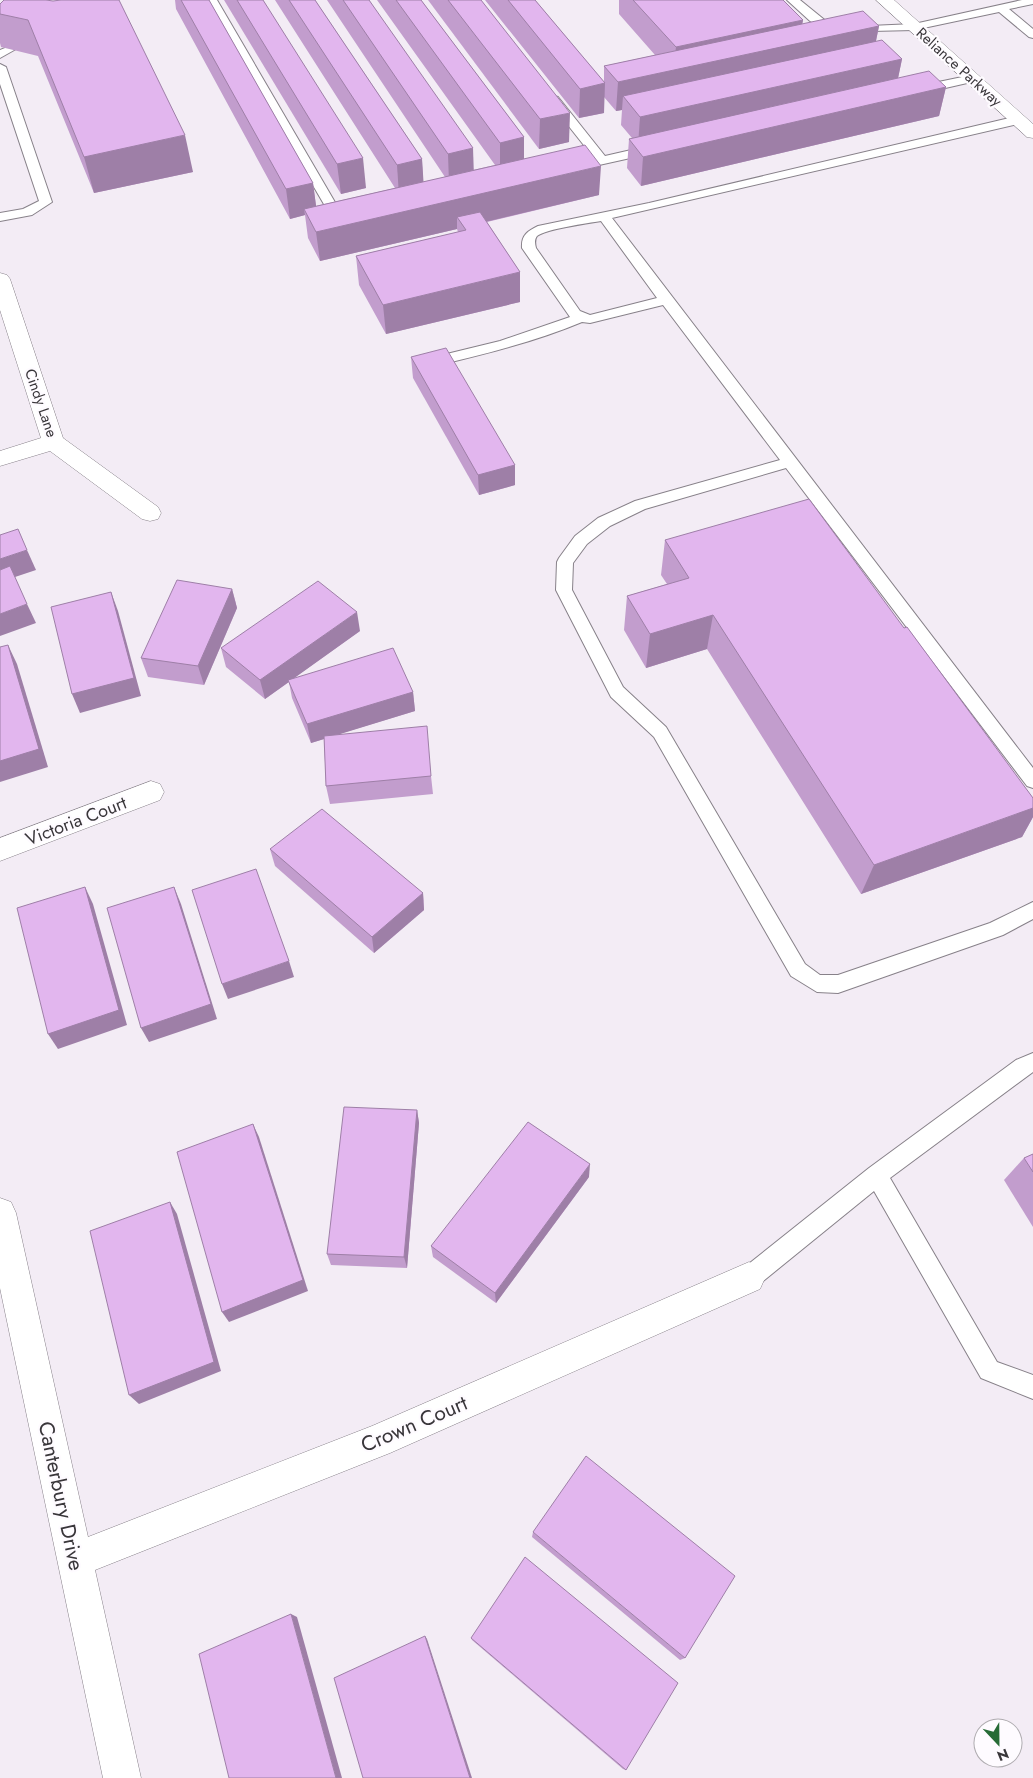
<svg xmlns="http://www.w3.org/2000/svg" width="1033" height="1778" font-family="Jost,sans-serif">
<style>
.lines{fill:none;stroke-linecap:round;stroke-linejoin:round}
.lane-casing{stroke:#878189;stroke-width:2}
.street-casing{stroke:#878189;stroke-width:1}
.secondary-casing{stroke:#878189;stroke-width:1}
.lane{fill:#fff;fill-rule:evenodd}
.street{fill:#fff;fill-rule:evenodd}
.secondary{fill:#fff;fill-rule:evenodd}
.wall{fill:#c29dcd}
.shaded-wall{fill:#9e7fa7}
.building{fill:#e2b6ee;stroke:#9e7fa7}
.labels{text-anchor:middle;stroke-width:4.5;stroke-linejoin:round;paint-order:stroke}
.far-street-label{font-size:15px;fill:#39363a;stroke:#fefbff}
.street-label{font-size:18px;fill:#39363a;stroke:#fefbff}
.near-street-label{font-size:21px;fill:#39363a;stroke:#fefbff}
</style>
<rect width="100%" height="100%" fill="#f3ecf5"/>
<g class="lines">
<defs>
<g id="lane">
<path d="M205,0H217L336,204L347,210L355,212L356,215L355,218C344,220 331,214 325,206Z"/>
<polygon points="787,0 800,0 832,26 847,27 914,24 1022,0 1033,0 1033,4 1009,9 1033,29 1033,38 1029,37 999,12 914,30 829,32 810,21"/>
<polygon points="10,46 14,47 16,49 0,58 0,50"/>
<polygon points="0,64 6,67 52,202 32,215 0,221 0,213 23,209 39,201 0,84"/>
<polygon points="972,75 976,77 978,79 976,81 919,94 913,90 919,86"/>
<polygon points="554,96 558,97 605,156 653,145 659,149 653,153 572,171 568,170 566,167 568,164 594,158 548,100"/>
<path d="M1018,116L1024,120L1022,123L612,218L1033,768V788L1027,786L786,468L645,509L610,526L587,544L573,563L572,590L623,687L666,727L805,964L820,975H838L990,923L1033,902V919L1003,935L838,993L817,992L791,976L654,737L611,697L556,590L557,562L559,558L575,536L598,518L635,501L780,460L663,305L590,323L582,322C532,343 480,355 427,368L422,366L420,363L422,360L500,341L570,317L522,248C521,235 528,231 538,226L649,203ZM601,221L657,298L590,315L580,311L536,248C535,244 534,240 537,236C546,229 588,223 601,221Z"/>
<polygon points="1033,1053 1033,1072 890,1178 997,1362 1033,1375 1033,1399 981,1378 874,1191 757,1286 749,1289 741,1286 738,1278 741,1270 869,1168 1016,1060"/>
</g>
<g id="street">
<polygon points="0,273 7,275 10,279 63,438 158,507 161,513 158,519 150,521 142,519 50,451 0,466 0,451 41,438 0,310"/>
<polygon points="151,781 160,784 164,792 160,800 0,861 0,838"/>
<polygon points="0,1198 11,1202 16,1213 88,1537 372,1426 749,1262 760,1267 765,1278 760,1289 390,1453 95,1570 141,1778 103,1778 0,1288"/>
</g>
<polygon id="secondary" points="876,0 894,0 1033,124 1033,138 1027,137"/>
</defs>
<use href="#lane" class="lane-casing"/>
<use href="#street" class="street-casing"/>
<use href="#secondary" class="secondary-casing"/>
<use href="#lane" class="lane"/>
<use href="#street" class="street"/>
<use href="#secondary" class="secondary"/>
</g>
<g class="wall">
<polygon points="46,0 193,172 94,193 38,56 1,47 0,43 0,4"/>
<polygon points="175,0 209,0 313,183 316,206 395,188 275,0 315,0 422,159 423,182 445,177 327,0 369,0 473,170 495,165 377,0 421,0 524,137 524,159 599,195 487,222 520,272 520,302 386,334 359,285 356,256 458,232 457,229 320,261 308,238 305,215 290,219 176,9"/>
<polygon points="224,0 263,0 366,188 341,194"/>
<polygon points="428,0 481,0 569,142 539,149"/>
<polygon points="485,0 535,0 604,82 604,66 655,55 619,14 619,0 783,0 803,20 802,24 879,26 876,41 902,59 898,78 946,87 939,116 641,186 627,168 629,139 632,138 621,125 622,110 616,111 604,97 604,113 579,118"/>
<polygon points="411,357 515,465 515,485 479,495 413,378"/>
<polygon points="665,540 904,628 1033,798 1033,817 1022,837 861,894 707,649 646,668 624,630 627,596 667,584 661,575"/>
<polygon points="232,589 237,608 204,685 148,677 141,658"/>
<polygon points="360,631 294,678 413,692 415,711 339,734 431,776 433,794 330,804 326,786 324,739 311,743 292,698 289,682 265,699 226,667 221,648"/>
<polygon points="270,849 423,893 424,910 374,953 275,866"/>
<polygon points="417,1110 419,1123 407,1268 331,1265 327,1254"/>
<polygon points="1033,1154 1033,1227 1004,1180 1024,1158"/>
<polygon points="589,1177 496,1303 433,1257 431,1246"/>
<polygon points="533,1532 685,1658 680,1660 532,1537"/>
<polygon points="471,1638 626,1770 623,1769 472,1640"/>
</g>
<g class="shaded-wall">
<polygon points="803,20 799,43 879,26 873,55 623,96 622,110 616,111 618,82 673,70 676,47"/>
<polygon points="902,59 896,88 638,146 640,117"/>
<polygon points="605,83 604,113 579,118 580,89"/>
<polygon points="946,87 939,116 641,186 643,157"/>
<polygon points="570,113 569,142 539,149 540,119"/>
<polygon points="185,135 193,172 94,193 84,157"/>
<polygon points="524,137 524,167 500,172 500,143"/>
<polygon points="473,148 474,177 449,183 448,154"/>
<polygon points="363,158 366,188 341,194 337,164"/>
<polygon points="422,159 424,189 399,195 397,165"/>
<polygon points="601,166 599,195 464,227 457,217 457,229 320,261 316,232"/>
<polygon points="313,183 317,213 304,209 305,215 290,219 286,189"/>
<polygon points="520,272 520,302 386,334 383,305"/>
<polygon points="515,465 515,485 479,495 478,475"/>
<polygon points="27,550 36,570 0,582 0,559"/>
<polygon points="232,589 237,608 204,685 198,666"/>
<polygon points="111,592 118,611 141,696 80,713 72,694"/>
<polygon points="27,604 36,623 0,636 0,614"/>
<polygon points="357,612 360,631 265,699 260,680"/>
<polygon points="713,615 707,649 646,668 650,634"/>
<polygon points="8,645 17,664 48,767 0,782 0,761"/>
<polygon points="413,692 415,711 311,743 307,724"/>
<polygon points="1033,808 1033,817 1022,837 861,894 874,865"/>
<polygon points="85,887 93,904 127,1025 58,1049 48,1034"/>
<polygon points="174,887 181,904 217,1019 149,1042 141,1028"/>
<polygon points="423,893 424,910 374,953 372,937"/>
<polygon points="289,961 294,977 228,999 222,984"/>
<polygon points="417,1110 419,1123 407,1268 404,1257"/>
<polygon points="253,1124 259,1137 308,1291 229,1322 222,1312"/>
<polygon points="590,1164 589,1177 496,1303 495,1293"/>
<polygon points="170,1202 177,1214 221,1371 139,1404 129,1395"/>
<polygon points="291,1614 297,1617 342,1778 336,1778"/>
<polygon points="425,1636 427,1639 472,1778 470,1778"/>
</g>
<g class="building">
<polygon points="4,0 46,0 53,1 61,0 119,0 185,135 84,157 28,20 0,14 0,4"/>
<polygon points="181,0 209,0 313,183 286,189"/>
<polygon points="237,0 263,0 363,158 337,164"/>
<polygon points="289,0 315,0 422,159 397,165"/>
<polygon points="343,0 369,0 473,148 448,154"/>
<polygon points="396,0 421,0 524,137 500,143"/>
<polygon points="448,0 481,0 570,113 540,119"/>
<polygon points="508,0 535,0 605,83 580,89"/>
<polygon points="633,0 783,0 803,20 676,47"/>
<polygon points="863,11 879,26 618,82 604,66"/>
<polygon points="882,40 902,59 640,117 623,96"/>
<polygon points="929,71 946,87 643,157 629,139"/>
<polygon points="585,145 601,166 316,232 304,209"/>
<polygon points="480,212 520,272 383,305 356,256 466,230 457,217"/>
<polygon points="446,348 515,465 478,475 411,357"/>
<polygon points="809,499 904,628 907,627 1033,798 1033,808 874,865 713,615 650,634 627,596 689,578 665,540"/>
<polygon points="18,529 27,550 0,559 0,535"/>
<polygon points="10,566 27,604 0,614 0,570"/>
<polygon points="177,580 232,589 198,666 141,658"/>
<polygon points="318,581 357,612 260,680 221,648"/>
<polygon points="111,592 134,678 72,694 51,607"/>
<polygon points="8,645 39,749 0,761 0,647"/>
<polygon points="393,648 413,692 307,724 288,680"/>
<polygon points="427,726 431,776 326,786 324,736"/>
<polygon points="322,809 423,893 372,937 270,849"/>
<polygon points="256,869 289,961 222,984 192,890"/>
<polygon points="85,887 119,1010 48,1034 17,908"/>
<polygon points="174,887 211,1004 141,1028 107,908"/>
<polygon points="344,1107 417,1110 404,1257 327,1254"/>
<polygon points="528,1122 590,1164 495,1293 431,1246"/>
<polygon points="253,1124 303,1280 222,1312 177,1152"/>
<polygon points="1033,1154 1033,1172 1024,1158"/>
<polygon points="170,1202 214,1362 129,1395 90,1231"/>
<polygon points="586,1456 735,1576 685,1658 533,1532"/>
<polygon points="525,1557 678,1683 626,1770 471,1638"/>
<polygon points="291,1614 336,1778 229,1778 199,1654"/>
<polygon points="425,1636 470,1778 363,1778 334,1678"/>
</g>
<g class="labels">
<g class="far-street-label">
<text transform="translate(959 67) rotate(42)" y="5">Reliance Parkway</text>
<text transform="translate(41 403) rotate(71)" y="5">Cindy Lane</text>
</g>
<g class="street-label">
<text transform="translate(76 821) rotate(-21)" y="6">Victoria Court</text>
</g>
<g class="near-street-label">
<text transform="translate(414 1424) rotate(-23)" y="7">Crown Court</text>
<text transform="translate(61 1496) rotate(78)" y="7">Canterbury Drive</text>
</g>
</g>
<g transform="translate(998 1743) rotate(158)"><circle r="24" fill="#fefbff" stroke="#afacb0"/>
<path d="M0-4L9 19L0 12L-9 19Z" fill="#276b36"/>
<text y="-8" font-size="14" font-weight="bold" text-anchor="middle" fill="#39363a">N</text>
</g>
</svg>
